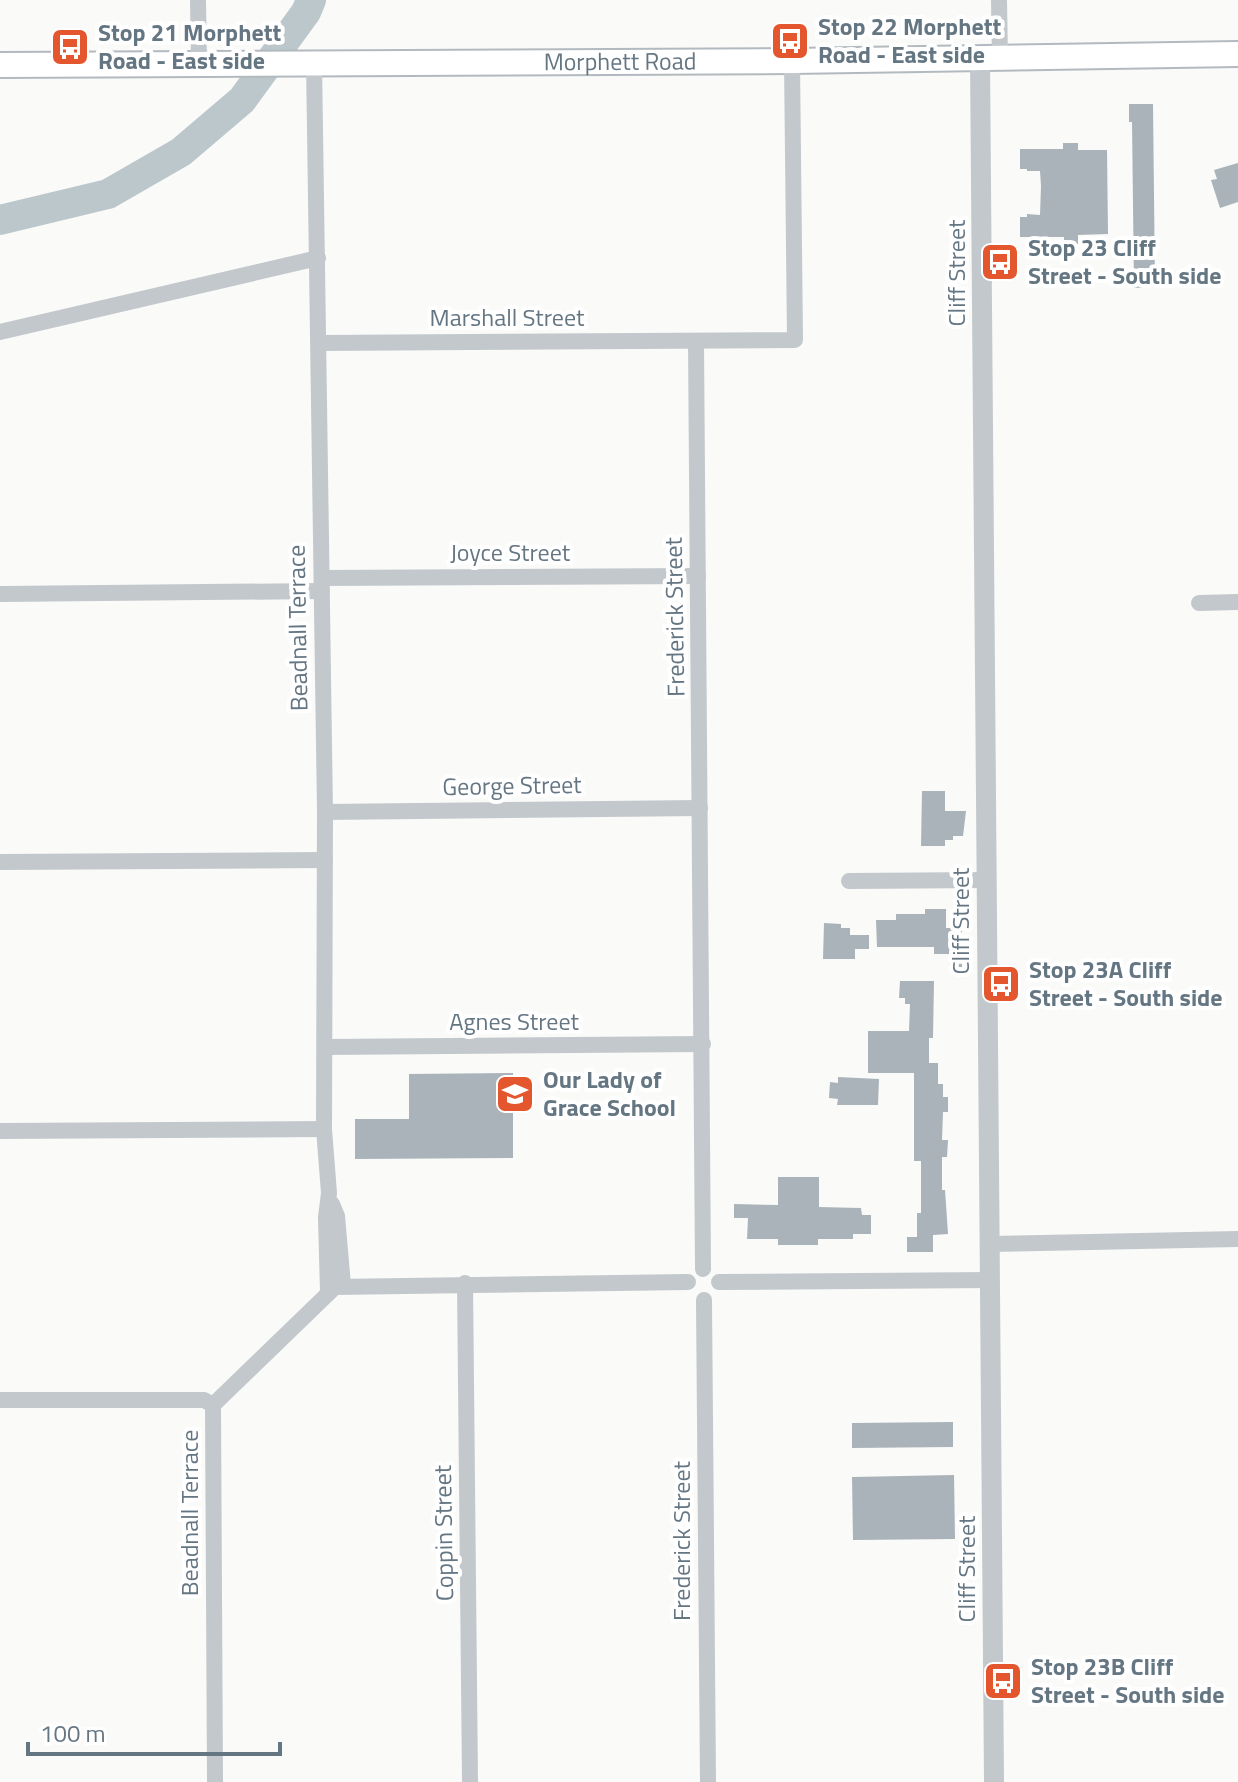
<svg xmlns="http://www.w3.org/2000/svg" width="1238" height="1782" font-family="'Titillium Web',sans-serif">
<style>
.lines{fill:none;stroke-linecap:round;stroke-linejoin:round}
.river{stroke:#bbc7cb;stroke-width:30}
.building{fill:#aab3b9}
.secondary-casing{stroke:#b3babf;stroke-width:28}
.minor{stroke:#c3c8cc;stroke-width:16}
.tertiary{stroke:#c3c8cc;stroke-width:20}
.secondary{stroke:#fff;stroke-width:24}
.labels{text-anchor:middle;stroke-width:8;stroke-linejoin:round;paint-order:stroke}
.poi-label{font-size:24px;font-weight:bold;fill:#657683;stroke:#fff;text-anchor:start}
.street-label{font-size:24px;fill:#657683;stroke:#fff}
</style>
<rect width="100%" height="100%" fill="#fafaf8"/>
<g class="lines">
<polyline class="river" points="0,220 108,194 181,152 242,100 306,12 311,0"/>
</g>
<g class="building">
<polygon points="1129,104 1153,104 1155,287 1134,288 1132,122 1129,122"/>
<polygon points="1063,143 1078,143 1078,150 1107,150 1108,234 1078,235 1078,244 1064,244 1064,237 1020,237 1020,217 1027,217 1027,214 1040,215 1041,186 1040,171 1027,171 1027,169 1020,169 1020,149 1063,149"/>
<polygon points="1238,163 1238,202 1220,208 1211,180 1217,179 1214,170"/>
<polygon points="922,791 945,791 945,811 966,811 963,836 953,836 953,840 945,840 945,846 921,846"/>
<polygon points="925,909 946,909 946,928 962,928 962,967 949,967 949,954 934,954 934,947 877,947 876,920 896,920 896,914 925,914"/>
<polygon points="824,923 841,924 841,928 850,928 850,935 869,935 869,949 855,949 855,959 823,959"/>
<polygon points="900,981 934,981 933,1038 929,1038 929,1063 938,1063 938,1084 943,1084 943,1097 948,1097 948,1112 943,1112 942,1140 948,1140 947,1157 942,1157 942,1190 945,1190 948,1234 933,1235 933,1252 907,1252 907,1237 917,1237 917,1213 921,1213 921,1161 914,1161 914,1073 868,1073 868,1031 909,1031 910,1004 905,1004 905,998 899,998"/>
<polygon points="513,1073 513,1158 355,1159 355,1119 409,1119 409,1074"/>
<polygon points="838,1077 879,1079 878,1105 837,1105 838,1099 829,1098 830,1082 838,1083"/>
<polygon points="778,1177 819,1177 819,1207 861,1208 862,1215 871,1215 871,1234 853,1234 853,1239 818,1239 818,1245 778,1245 778,1239 747,1239 748,1218 734,1218 734,1204 778,1205"/>
<polygon points="953,1422 953,1447 852,1448 852,1423"/>
<polygon points="954,1475 955,1539 853,1540 852,1477"/>
</g>
<g class="lines">
<defs>
<g id="secondary">
<path id="s1" d="M0,65L792,61L1238,54"/>
</g>
</defs>
<use href="#secondary" class="secondary-casing"/>
<g class="minor">
<polyline points="198,0 199,64"/>
<polyline points="999,0 1000,59"/>
<polyline points="314,62 325,812 324,1129 329,1193 326,1217 328,1293"/>
<polyline points="0,332 318,258"/>
<polyline points="696,342 703,1269"/>
<polyline points="319,343 795,340 792,61"/>
<polyline points="322,578 698,576"/>
<polyline points="0,594 322,591"/>
<polyline points="1199,603 1238,602"/>
<polyline points="325,812 700,808"/>
<polyline points="0,862 325,860"/>
<polyline points="849,881 987,880"/>
<polyline points="325,1047 703,1044"/>
<polyline points="0,1131 324,1129"/>
<polyline points="332,1204 337,1216 343,1285"/>
<polyline points="990,1244 1238,1239"/>
<polyline points="719,1282 991,1280"/>
<polyline points="465,1283 470,1782"/>
<polyline points="704,1300 708,1782"/>
<polyline points="0,1400 204,1400 213,1405"/>
<polyline points="215,1782 213,1405 335,1287 688,1282"/>
</g>
<polyline class="tertiary" points="980,59 994,1782"/>
<use href="#secondary" class="secondary"/>
</g>
<defs>
<symbol id="bus-square" viewBox="-11 -11 22 22"><rect x="-9" y="-9" width="18" height="18" rx="4" fill="#e4572e" stroke="#fff"/><path d="M-5-6H5V4H4V6H2V4H-2V6H-4V4H-5ZM-3.5-4V0h7V-4ZM-3.5 1.2v1.5H-2V1.2ZM2 1.2v1.5H3.5V1.2Z" fill="#fff"/></symbol>
<symbol id="school-square" viewBox="-11 -11 22 22"><rect x="-9" y="-9" width="18" height="18" rx="4" fill="#e4572e" stroke="#fff"/><path d="M0-5L7-2L0 1L-7-2ZM-4 1L0 2.5L4 1V4Q0 6-4 4Z" fill="#fff"/></symbol>
</defs>
<g fill-rule="evenodd">
<use href="#bus-square" x="768" y="19" width="44" height="44"/>
<use href="#bus-square" x="48" y="25" width="44" height="44"/>
<use href="#bus-square" x="978" y="240" width="44" height="44"/>
<use href="#bus-square" x="979" y="962" width="44" height="44"/>
<use href="#school-square" x="493" y="1072" width="44" height="44"/>
<use href="#bus-square" x="981" y="1659" width="44" height="44"/>
</g>
<g class="labels">
<g class="poi-label">
<text x="818" y="35">Stop 22 Morphett<tspan x="818" dy="28">Road - East side</tspan></text>
<text x="98" y="41">Stop 21 Morphett<tspan x="98" dy="28">Road - East side</tspan></text>
<text x="1028" y="256">Stop 23 Cliff<tspan x="1028" dy="28">Street - South side</tspan></text>
<text x="1029" y="978">Stop 23A Cliff<tspan x="1029" dy="28">Street - South side</tspan></text>
<text x="543" y="1088">Our Lady of<tspan x="543" dy="28">Grace School</tspan></text>
<text x="1031" y="1675">Stop 23B Cliff<tspan x="1031" dy="28">Street - South side</tspan></text>
</g>
<g class="street-label">
<text dy="8" stroke="none"><textPath href="#s1" startOffset="620">Morphett Road</textPath></text>
<text transform="translate(957 273) rotate(-90)" y="8">Cliff Street</text>
<text x="507" y="326">Marshall Street</text>
<text x="510" y="561">Joyce Street</text>
<text transform="translate(675 617) rotate(-91)" y="8">Frederick Street</text>
<text transform="translate(298 628) rotate(-91)" y="8">Beadnall Terrace</text>
<text transform="translate(512 786) rotate(-1)" y="8">George Street</text>
<text transform="translate(961 921) rotate(-90)" y="8">Cliff Street</text>
<text x="514" y="1030">Agnes Street</text>
<text transform="translate(190 1513) rotate(-90)" y="8">Beadnall Terrace</text>
<text transform="translate(444 1533) rotate(-91)" y="8">Coppin Street</text>
<text transform="translate(682 1541) rotate(-90)" y="8">Frederick Street</text>
<text transform="translate(967 1569) rotate(-90)" y="8">Cliff Street</text>
</g>
</g>
<path d="M28 1742v12h252v-12" fill="none" stroke="#657683" stroke-width="4"/>
<text x="40" y="1742" font-size="24" fill="#657683" stroke="#ffffff" stroke-width="6" paint-order="stroke">100 m</text>
</svg>
